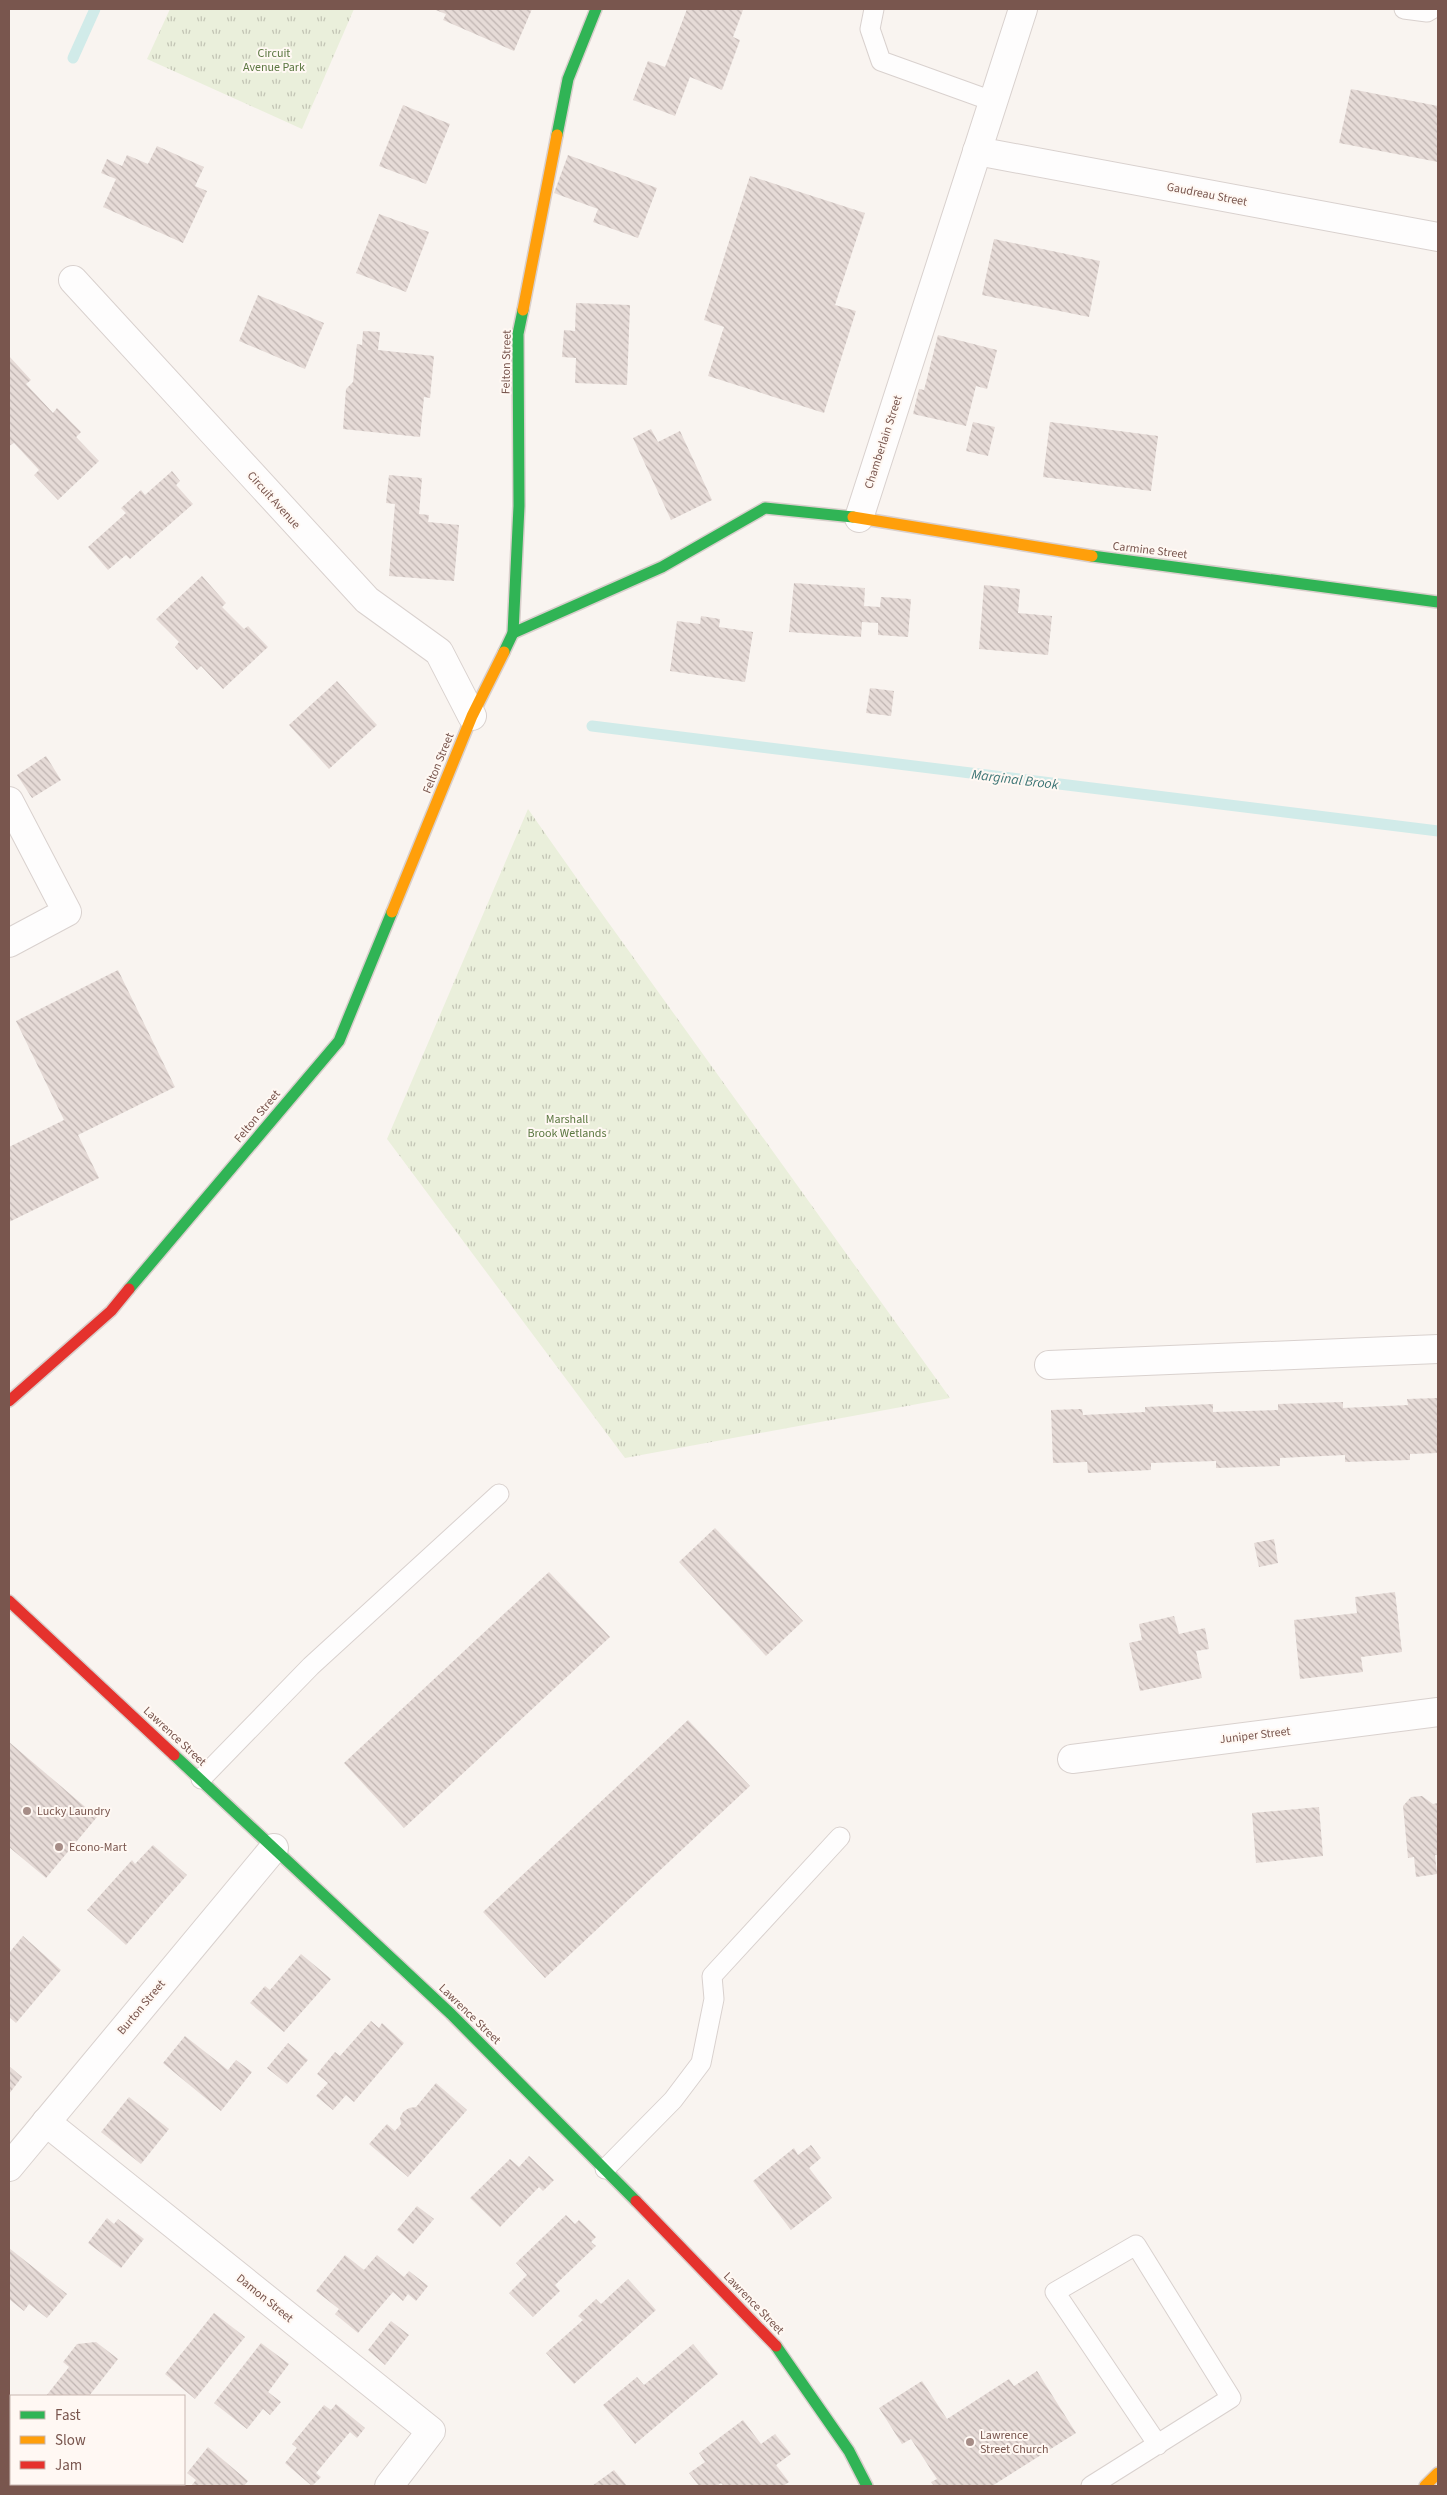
<svg xmlns="http://www.w3.org/2000/svg" width="1447" height="2495" font-family="'Source Sans 3',sans-serif">
<style>
.park{fill:url(#park-tufts)}
.lines{fill:none;stroke-linecap:round;stroke-linejoin:round}
.stream{stroke:#d1ebe9;stroke-width:11}
.building{fill:url(#building-back-hatch)}
.lane-casing{stroke:#d9d1ce;stroke-width:21}
.street-casing{stroke:#d9d1ce;stroke-width:30}
.fast-casing{stroke:#d9cfcc;stroke-width:14}
.slow-casing{stroke:#d9cfcc;stroke-width:14}
.jam-casing{stroke:#d9cfcc;stroke-width:14}
.lane{stroke:#fefdfd;stroke-width:19}
.street{stroke:#fefdfd;stroke-width:28}
.fast{stroke:#30b455;stroke-width:11}
.slow{stroke:#ff9f0a;stroke-width:11}
.jam{stroke:#e5322d;stroke-width:11}
.poi-dot{fill:#a68d87;stroke:#fff8f3;stroke-width:2}
.labels{text-anchor:middle;stroke-width:4;stroke-linejoin:round;paint-order:stroke}
.park-label{font-size:12px;fill:#5c7842;stroke:#fff8f3}
.street-label{font-size:12px;fill:#79564e;stroke:#fff8f3}
.poi-label{font-size:12px;fill:#79564e;stroke:#fff8f3;text-anchor:start}
.water-label{font-size:14px;font-style:italic;fill:#3e7676;stroke:#fff8f3}
</style>
<defs>
<pattern id="park-tufts" width="24" height="20" patternUnits="userSpaceOnUse" patternTransform="scale(1.25)"><rect width="24" height="20" fill="#eaefdb"/><path d="M3 7l-1-3M5 7V3M7 7l1-3M15 17l-1-3M17 17v-4M19 17l1-3" fill="none" stroke="#c2c4b4"/></pattern>
<pattern id="building-back-hatch" width="6" height="6" patternUnits="userSpaceOnUse" patternTransform="scale(1.25)"><rect width="6" height="6" fill="#e6dbd7"/><path d="M-1 5l2 2M0 0l6 6M5-1l2 2" fill="none" stroke="#bfb4b1"/></pattern>
</defs>
<rect width="100%" height="100%" fill="#f9f4f0"/>
<g class="park">
<polygon points="170,9 354,9 302,129 147,59"/>
<polygon points="528,809 585,890 950,1398 625,1458 387,1139"/>
</g>
<g class="lines">
<g class="stream">
<polyline points="73,58 95,9"/>
<polyline points="592,726 1438,831"/>
</g>
</g>
<g class="building">
<polygon points="433,9 532,9 514,51 443,20 446,14"/>
<polygon points="687,9 743,10 733,37 740,40 722,90 690,77 675,116 633,100 648,61 665,67"/>
<polygon points="1351,89 1438,106 1438,162 1339,143"/>
<polygon points="403,105 450,124 426,184 379,166"/>
<polygon points="157,146 204,167 195,186 207,191 183,243 103,207 116,179 101,173 107,159 122,166 127,155 148,164"/>
<polygon points="568,155 657,188 638,238 593,222 598,209 554,193"/>
<polygon points="750,176 865,213 835,305 856,311 824,413 708,376 724,327 704,320"/>
<polygon points="379,214 429,232 406,292 356,273"/>
<polygon points="994,239 1100,261 1089,317 982,295"/>
<polygon points="258,295 324,323 305,369 239,341"/>
<polygon points="576,303 630,305 627,385 575,383 576,358 562,357 564,330 575,331"/>
<polygon points="363,331 380,332 378,350 434,356 430,398 424,397 420,437 343,429 346,389 353,382 357,344 362,345"/>
<polygon points="938,335 997,350 987,389 976,386 966,426 913,414 919,389 924,390"/>
<polygon points="9,356 31,380 26,384 53,413 57,408 81,432 76,437 99,461 58,500 34,475 39,470 14,443 9,446"/>
<polygon points="973,422 995,427 988,456 966,451"/>
<polygon points="1050,422 1158,436 1151,491 1043,477"/>
<polygon points="651,429 658,442 680,431 712,500 671,520 633,438"/>
<polygon points="172,471 180,481 176,485 193,504 130,559 126,555 108,570 88,547 126,513 121,508 141,490 145,495"/>
<polygon points="389,475 422,478 419,514 429,515 428,522 459,525 454,581 389,576 395,504 386,503"/>
<polygon points="202,576 226,603 222,607 244,629 248,626 268,647 223,689 201,666 197,670 175,647 179,642 156,619"/>
<polygon points="794,583 865,588 864,606 880,607 881,597 911,599 908,637 878,635 878,623 862,622 861,637 789,632"/>
<polygon points="984,585 1020,589 1018,613 1052,616 1048,655 979,649"/>
<polygon points="701,616 720,619 719,627 753,632 745,682 670,671 677,621 700,624"/>
<polygon points="337,681 377,725 329,769 289,725"/>
<polygon points="870,688 894,691 891,716 866,713"/>
<polygon points="46,756 61,780 32,798 17,775"/>
<polygon points="118,970 175,1087 78,1135 99,1178 9,1222 9,1147 64,1120 16,1021"/>
<polygon points="1438,1398 1438,1453 1410,1454 1410,1460 1345,1462 1345,1455 1280,1458 1280,1466 1216,1468 1216,1461 1151,1463 1151,1470 1088,1473 1087,1462 1053,1463 1051,1410 1082,1409 1083,1415 1145,1412 1145,1407 1213,1404 1213,1412 1278,1410 1278,1404 1343,1402 1343,1408 1408,1405 1407,1399"/>
<polygon points="715,1528 803,1621 766,1656 679,1562"/>
<polygon points="1274,1539 1278,1563 1259,1567 1254,1543"/>
<polygon points="549,1572 610,1637 404,1828 344,1763"/>
<polygon points="1395,1592 1402,1652 1361,1657 1363,1672 1300,1679 1294,1620 1357,1613 1355,1597"/>
<polygon points="1174,1616 1179,1634 1205,1628 1209,1649 1196,1651 1202,1678 1140,1691 1129,1643 1142,1640 1139,1624"/>
<polygon points="688,1720 750,1786 545,1978 483,1912"/>
<polygon points="9,1742 97,1817 46,1878 9,1847"/>
<polygon points="1422,1796 1433,1804 1438,1803 1438,1855 1435,1855 1437,1874 1416,1877 1414,1857 1408,1858 1403,1806 1411,1797"/>
<polygon points="1319,1807 1323,1856 1256,1863 1252,1813"/>
<polygon points="153,1845 187,1875 126,1945 87,1910 132,1860 135,1864"/>
<polygon points="23,1936 61,1970 16,2023 9,2017 9,1953"/>
<polygon points="301,1954 331,1979 284,2032 250,2003 265,1986 270,1990"/>
<polygon points="371,2021 379,2028 382,2023 404,2043 354,2102 346,2095 333,2110 316,2096 328,2083 317,2074 335,2052 340,2056"/>
<polygon points="185,2036 228,2070 236,2060 252,2072 221,2111 163,2063"/>
<polygon points="288,2043 308,2060 287,2084 267,2068"/>
<polygon points="9,2066 22,2077 9,2094"/>
<polygon points="436,2083 467,2110 408,2177 369,2144 387,2124 395,2131 401,2124 400,2118 403,2112 409,2108 416,2107"/>
<polygon points="129,2097 169,2129 141,2164 101,2132"/>
<polygon points="811,2145 821,2158 809,2168 832,2198 791,2230 753,2181 794,2148 798,2155"/>
<polygon points="529,2156 554,2180 543,2191 539,2187 500,2227 470,2198 510,2159 519,2167"/>
<polygon points="417,2206 434,2219 413,2244 397,2230"/>
<polygon points="566,2215 575,2224 579,2220 596,2237 591,2242 596,2246 555,2285 560,2291 533,2317 509,2293 527,2275 516,2263"/>
<polygon points="107,2218 114,2224 118,2219 144,2239 121,2268 88,2243"/>
<polygon points="9,2248 67,2294 47,2318 29,2304 24,2311 9,2299"/>
<polygon points="345,2255 364,2270 377,2255 404,2277 409,2271 428,2286 416,2301 408,2294 403,2301 393,2292 358,2333 335,2314 339,2309 316,2291"/>
<polygon points="628,2279 656,2310 574,2384 546,2353 583,2320 578,2316 596,2299 601,2304"/>
<polygon points="214,2313 245,2337 195,2399 165,2374"/>
<polygon points="391,2321 409,2335 385,2365 368,2350"/>
<polygon points="96,2342 118,2359 89,2396 46,2396 69,2367 63,2362 77,2344"/>
<polygon points="261,2343 289,2364 268,2392 281,2402 270,2415 263,2409 247,2429 214,2403"/>
<polygon points="693,2344 718,2374 635,2444 603,2405 637,2377 644,2385"/>
<polygon points="1037,2371 1076,2433 992,2486 934,2486 931,2482 937,2479 911,2439 902,2444 879,2408 922,2381 947,2419 1009,2379 1014,2386"/>
<polygon points="336,2404 365,2428 357,2438 350,2432 316,2473 321,2477 312,2486 285,2463 297,2448 292,2444 324,2405 331,2410"/>
<polygon points="743,2420 761,2444 775,2434 791,2454 776,2465 789,2482 783,2486 724,2486 721,2483 717,2486 699,2486 689,2473 705,2462 699,2453"/>
<polygon points="208,2447 248,2481 244,2486 191,2486 196,2480 187,2473"/>
<polygon points="614,2470 627,2486 592,2486"/>
</g>
<g class="lines">
<defs>
<g id="lane">
<polyline points="874,9 870,29 881,61 992,101"/>
<polyline points="1404,9 1427,12 1432,9"/>
<polyline points="201,1779 311,1666 499,1494"/>
<polyline points="605,2169 673,2100 701,2063 714,1999 712,1976 840,1837"/>
<polyline points="1091,2486 1231,2398 1136,2245 1055,2292 1158,2445"/>
</g>
<g id="street">
<polyline points="977,151 1438,237"/>
<polyline points="73,280 367,600 439,652 472,716"/>
<polyline points="859,518 1023,9"/>
<polyline points="9,801 67,912 9,943"/>
<polyline points="1049,1365 1438,1349"/>
<polyline points="1072,1759 1438,1712"/>
<polyline points="46,2122 431,2431 389,2486"/>
<polyline points="9,2167 274,1848"/>
<polyline points="9,2430 11,2433"/>
<polyline points="73,2484 76,2486"/>
</g>
<g id="fast">
<polyline points="557,135 568,79 596,9"/>
<polyline points="1092,556 1438,602"/>
<polyline points="513,633 662,567 765,508 853,517"/>
<polyline points="504,652 513,633 519,506 518,334 523,310"/>
<polyline points="129,1289 339,1041 392,912"/>
<polyline points="174,1755 451,2014 636,2201"/>
<polyline points="776,2346 849,2451 867,2486"/>
</g>
<g id="slow">
<polyline points="523,310 557,135"/>
<polyline points="853,517 1092,556"/>
<polyline points="392,912 472,716 504,652"/>
<polyline points="1425,2486 1438,2473"/>
</g>
<g id="jam">
<polyline points="9,1401 111,1311 129,1289"/>
<polyline points="9,1601 174,1755"/>
<polyline points="636,2201 776,2346"/>
</g>
</defs>
<use href="#lane" class="lane-casing"/>
<use href="#street" class="street-casing"/>
<use href="#fast" class="fast-casing"/>
<use href="#slow" class="slow-casing"/>
<use href="#jam" class="jam-casing"/>
<use href="#lane" class="lane"/>
<use href="#street" class="street"/>
<use href="#fast" class="fast"/>
<use href="#slow" class="slow"/>
<use href="#jam" class="jam"/>
</g>
<g class="poi-dot">
<circle cx="27" cy="1811" r="5"/>
<circle cx="59" cy="1847" r="5"/>
<circle cx="970" cy="2442" r="5"/>
</g>
<g class="labels">
<g class="park-label">
<text x="274" y="57">Circuit<tspan x="274" dy="14">Avenue Park</tspan></text>
<text x="567" y="1123">Marshall<tspan x="567" dy="14">Brook Wetlands</tspan></text>
</g>
<g class="street-label">
<text transform="translate(1207 194) rotate(11)" y="4">Gaudreau Street</text>
<text transform="translate(506 362) rotate(-89)" y="4">Felton Street</text>
<text transform="translate(883 442) rotate(-72)" y="4">Chamberlain Street</text>
<text transform="translate(274 500) rotate(48)" y="4">Circuit Avenue</text>
<text transform="translate(1150 550) rotate(7)" y="4">Carmine Street</text>
<text transform="translate(438 763) rotate(-68)" y="4">Felton Street</text>
<text transform="translate(257 1116) rotate(-50)" y="4">Felton Street</text>
<text transform="translate(1255 1735) rotate(-7)" y="4">Juniper Street</text>
<text transform="translate(175 1736) rotate(43)" y="4">Lawrence Street</text>
<text transform="translate(141 2007) rotate(-50)" y="4">Burton Street</text>
<text transform="translate(470 2014) rotate(44)" y="4">Lawrence Street</text>
<text transform="translate(265 2298) rotate(39)" y="4">Damon Street</text>
<text transform="translate(754 2303) rotate(46)" y="4">Lawrence Street</text>
</g>
<g class="poi-label">
<text x="37" y="1815">Lucky Laundry</text>
<text x="69" y="1851">Econo-Mart</text>
<text x="980" y="2439">Lawrence<tspan x="980" dy="14">Street Church</tspan></text>
</g>
<g class="water-label">
<text transform="translate(1015 779) rotate(7)" y="5">Marginal Brook</text>
</g>
</g>
<rect width="1447" height="2495" fill="none" stroke="#79564e" stroke-width="20"/>
<rect x="10" y="2395" width="175" height="90" fill="#fff8f3" stroke="#c9b7b1"/>
<rect x="20" y="2411" width="25" height="8" fill="#30b455" stroke="#c9b7b1"/>
<text x="55" y="2420" font-size="15" fill="#79564e">Fast</text>
<rect x="20" y="2436" width="25" height="8" fill="#ff9f0a" stroke="#c9b7b1"/>
<text x="55" y="2445" font-size="15" fill="#79564e">Slow</text>
<rect x="20" y="2461" width="25" height="8" fill="#e5322d" stroke="#c9b7b1"/>
<text x="55" y="2470" font-size="15" fill="#79564e">Jam</text>
</svg>
